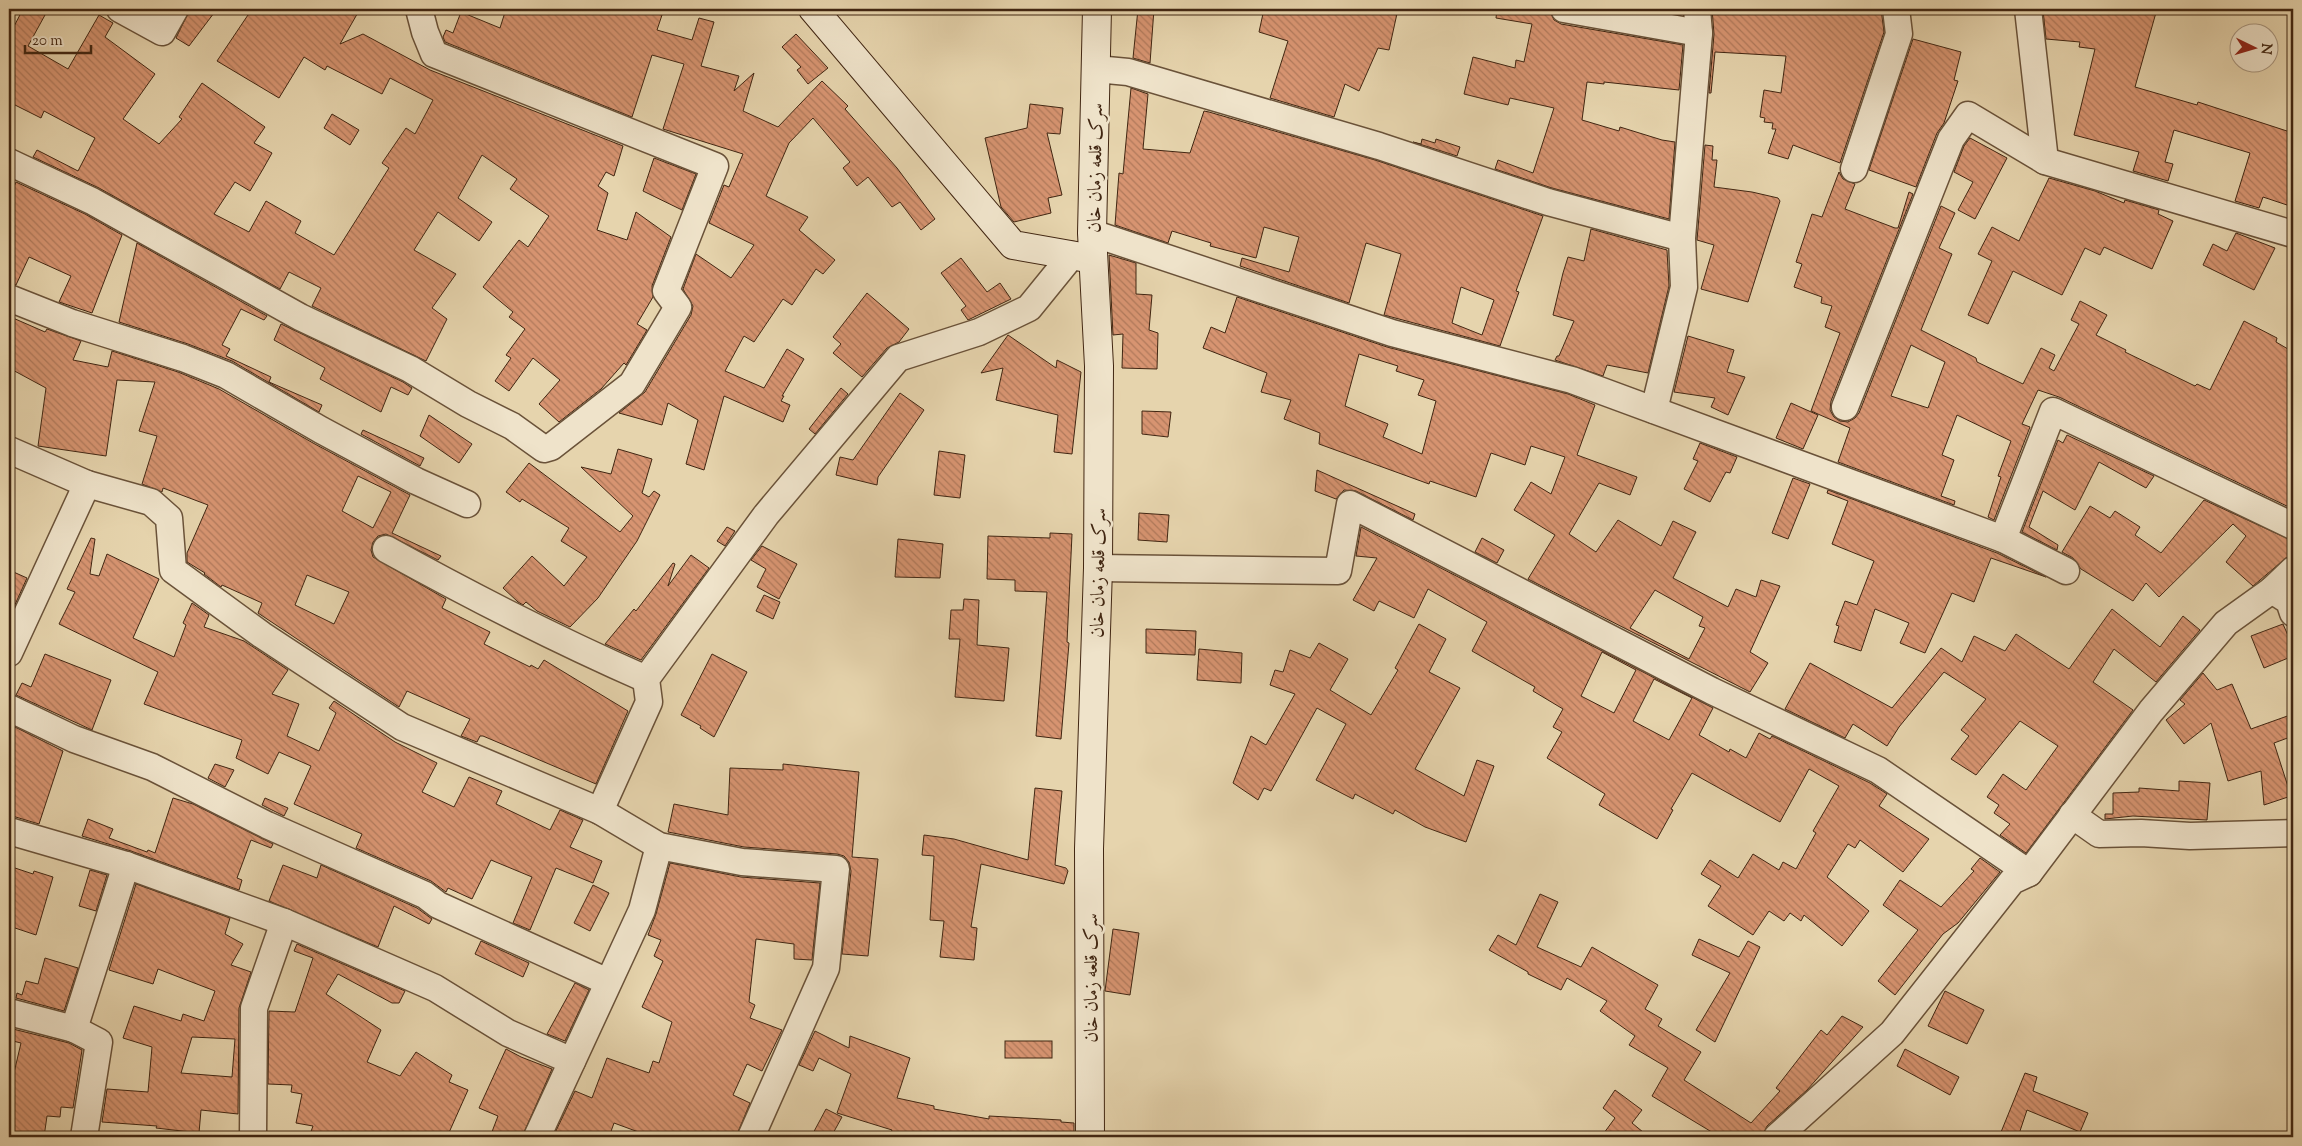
<svg xmlns="http://www.w3.org/2000/svg" width="2302" height="1146" font-family="'Sorts Mill Goudy',Amiri,serif">
<style>
.building{fill:url(#building-back-hatch);stroke:#412612;fill-rule:evenodd}
.lines{fill:none;stroke-linecap:round;stroke-linejoin:round}
.street-casing{stroke:#6a5239;stroke-width:29}
.secondary-casing{stroke:#412612;stroke-width:30}
.street{stroke:#efe3ca;stroke-width:26}
.secondary{stroke:#efe3ca;stroke-width:28}
.labels{text-anchor:middle;stroke-width:5;stroke-linejoin:round;paint-order:stroke}
.street-label{font-size:19px;fill:#412612;stroke:#efe3ca}
</style>
<defs>
<pattern id="building-back-hatch" width="6" height="6" patternUnits="userSpaceOnUse" patternTransform="scale(1.25)"><rect width="6" height="6" fill="#d79471"/><path d="M-1 5l2 2M0 0l6 6M5-1l2 2" fill="none" stroke="#b0795b"/></pattern>
</defs>
<rect width="100%" height="100%" fill="#e6d4ad"/>
<filter id="stains"><feTurbulence type="fractalNoise" baseFrequency=".004" numOctaves="4"/><feColorMatrix values="0 0 0 0 .2 0 0 0 0 .09 0 0 0 0 .02 0 0 0 .5 -.17"/></filter>
<radialGradient id="worn" r=".72"><stop offset=".6" stop-color="#630" stop-opacity="0"/><stop offset="1" stop-color="#630" stop-opacity=".3"/></radialGradient>
<g class="building">
<polygon points="23,9 34,9 45,15 28,46 68,69 99,15 113,23 105,37 155,74 123,119 159,144 182,119 179,117 202,83 265,127 254,143 272,153 263,169 250,191 235,182 214,214 249,232 266,201 301,221 295,233 334,255 389,168 382,163 406,128 415,134 433,100 390,78 382,94 327,66 325,70 304,57 279,98 217,61 252,9 360,9 340,44 363,34 430,70 623,146 614,176 606,172 598,186 608,193 597,230 627,240 636,212 671,237 652,286 653,297 637,324 647,330 626,365 624,363 601,389 559,422 539,404 560,380 533,358 509,391 495,381 511,358 506,355 525,329 509,317 513,312 483,287 519,240 528,247 549,216 510,189 517,179 482,155 458,198 492,222 479,241 438,212 414,250 456,274 432,308 447,319 426,361 312,306 321,288 289,272 280,289 99,188 33,157 37,150 78,171 95,138 44,111 41,118 9,102 9,36"/>
<polygon points="190,9 217,9 189,46 176,38"/>
<polygon points="506,9 664,9 657,30 692,40 699,18 714,22 701,66 739,76 734,91 754,73 743,111 778,127 822,81 848,106 845,109 897,168 935,219 921,230 900,202 892,207 868,177 857,186 843,168 850,162 813,118 789,143 766,196 808,217 799,230 835,260 823,274 816,269 792,305 783,299 754,342 744,336 725,371 764,388 787,349 804,359 782,396 784,396 781,401 790,405 783,422 724,396 704,470 686,464 698,420 668,403 662,425 619,413 645,392 691,315 693,306 683,289 696,254 731,278 754,245 709,223 724,185 729,187 743,154 663,129 684,64 652,55 632,117 445,42 443,37 446,30 453,33 461,12 500,28"/>
<polygon points="1138,9 1154,9 1150,63 1133,58"/>
<polygon points="1264,9 1398,9 1389,50 1378,48 1359,91 1345,84 1334,117 1270,98 1288,41 1259,32"/>
<polygon points="1497,9 1549,9 1554,20 1561,24 1683,45 1679,90 1604,82 1604,84 1587,82 1582,120 1619,131 1620,127 1662,140 1675,142 1669,219 1552,188 1495,169 1498,160 1533,173 1554,108 1510,98 1508,105 1464,94 1473,57 1515,68 1516,60 1524,62 1532,24 1496,18"/>
<polygon points="1712,9 1881,9 1884,32 1840,163 1793,145 1788,159 1768,153 1776,129 1772,129 1773,123 1764,122 1765,118 1760,117 1764,90 1781,93 1786,56 1715,52 1711,93 1709,93 1714,34"/>
<polygon points="2067,9 2157,9 2135,87 2197,105 2198,102 2293,133 2293,207 2263,197 2259,208 2235,201 2250,153 2174,130 2165,162 2173,164 2168,181 2133,171 2139,152 2074,135 2095,49 2079,47 2080,42 2046,39 2043,10 2067,12"/>
<polygon points="796,34 828,68 808,84 797,70 801,67 782,47"/>
<polygon points="1913,39 1961,52 1954,80 1958,81 1944,123 1937,133 1916,187 1869,170"/>
<path d="M1131,88L1148,94L1143,149L1190,153L1204,111L1209,112L1375,160L1543,216L1516,291L1519,292L1500,346L1384,315L1401,254L1366,243L1349,303L1240,266L1242,258L1289,272L1299,237L1264,227L1256,258L1210,246L1211,243L1172,231L1168,243L1115,225L1119,173L1123,174ZM1461,287L1494,300L1482,335L1452,323Z"/>
<polygon points="1030,104 1063,108 1060,134 1047,133 1062,195 1048,198 1051,213 1014,222 1001,207 985,138 1027,128"/>
<polygon points="332,114 359,130 350,145 324,128"/>
<polygon points="1970,138 2007,158 1975,219 1958,210 1973,182 1954,172 1964,146"/>
<polygon points="1422,139 1435,143 1436,139 1460,147 1457,156 1413,142 1421,144"/>
<polygon points="1705,145 1713,146 1712,160 1717,160 1714,187 1752,192 1778,198 1780,201 1748,302 1701,289 1714,245 1697,240"/>
<polygon points="654,158 696,174 682,210 643,191"/>
<path d="M1839,172L1843,179L1855,184L1845,209L1895,228H1898L1909,192L1913,194L1831,401L1830,410L1834,417L1840,421L1848,422L1855,418L1859,413L1941,206L1955,213L1939,248L1952,254L1921,330L1976,358L1977,362L2023,384L2041,348L2055,355L2049,368L2054,371L2079,324L2071,320L2080,301L2107,315L2096,335L2126,350L2125,352L2195,386L2197,384L2210,390L2244,321L2277,338L2276,342L2293,352V509L2059,397L2038,390L2022,424L2030,427L1994,520L1988,517L2001,477L1998,476L2011,441L1957,415L1942,455L1954,460L1941,496L1955,501L1954,505L1838,462L1850,428L1811,411L1840,333L1825,327L1832,306L1821,303L1822,297L1794,287L1802,264L1796,262L1812,214L1822,217ZM1911,345L1945,362L1928,408L1891,396Z"/>
<polygon points="2049,178 2095,191 2124,203 2125,200 2159,210 2158,214 2173,221 2152,269 2104,247 2100,255 2085,248 2062,295 2013,271 1988,324 1968,315 1992,261 1978,254 1992,227 2019,241"/>
<polygon points="16,182 85,214 122,235 92,313 59,302 71,276 29,257 16,285 9,283 9,199"/>
<polygon points="1591,229 1667,250 1669,286 1648,373 1607,365 1603,376 1555,360 1557,356 1559,356 1574,321 1553,315 1563,273 1568,257 1584,261"/>
<polygon points="2236,233 2275,248 2254,290 2203,265 2213,244 2227,251"/>
<polygon points="137,243 267,316 264,320 241,309 222,345 230,349 226,356 271,377 269,382 322,405 319,412 232,361 188,344 119,322"/>
<polygon points="1109,255 1136,263 1136,294 1152,295 1149,330 1158,333 1157,369 1122,368 1123,334 1113,335"/>
<polygon points="961,258 987,292 1000,283 1011,299 968,320 961,310 966,306 941,273"/>
<polygon points="867,293 909,329 899,342 887,348 862,377 833,353 841,344 833,337"/>
<path d="M1237,297L1387,347L1568,394L1595,405L1577,455L1637,477L1630,495L1599,483L1569,534L1596,552L1618,520L1661,546L1673,521L1696,532L1673,578L1728,607L1736,589L1756,597L1761,580L1780,586L1750,652L1768,663L1750,692L1528,579L1555,535L1514,510L1531,482L1551,494L1565,457L1531,446L1525,465L1491,453L1476,497L1430,481L1429,484L1319,444L1320,433L1284,419L1291,400L1261,392L1267,373L1203,348L1211,327L1225,333ZM1359,354L1398,366L1396,371L1424,380L1418,395L1436,401L1422,454L1383,437L1388,424L1345,406ZM1655,590L1703,617L1699,626L1705,628L1689,659L1630,628Z"/>
<path d="M13,318L45,332L47,329L81,341L73,360L108,367L112,351L178,372L219,389L313,443L410,495L392,533L441,556L438,560L386,534L378,536L373,542L371,550L373,557L446,599L442,608L490,632L484,644L530,667L531,665L538,669L544,660L628,711L596,784L483,736H480L477,742L461,736L470,719L407,691L399,707L258,613L262,603L222,585L221,587L204,574L205,573L187,562V553L208,505L163,488L162,492L142,484L157,436L139,431L155,382L117,380L106,456L38,446L46,388L9,368V327ZM358,476L391,492L373,528L342,511ZM307,575L349,592L334,624L295,605Z"/>
<polygon points="281,324 403,382 412,388 408,395 391,387 381,412 320,379 325,368 274,340"/>
<polygon points="1008,335 1056,368 1057,360 1081,372 1072,454 1054,452 1058,415 996,400 1003,368 981,373"/>
<polygon points="1688,336 1734,350 1727,372 1745,377 1728,415 1711,407 1715,398 1674,392"/>
<polygon points="841,388 848,394 815,434 809,429"/>
<polygon points="900,393 924,410 878,477 877,485 836,475 840,457 853,460"/>
<polygon points="1791,403 1818,415 1803,449 1776,438"/>
<polygon points="1142,411 1171,412 1168,437 1142,434"/>
<polygon points="429,415 472,444 459,463 420,436"/>
<polygon points="363,430 424,458 420,466 361,434"/>
<polygon points="2067,435 2154,476 2146,488 2099,462 2075,510 2043,491 2029,527 2058,545 2057,550 2022,532 2058,440 2063,443"/>
<polygon points="1700,443 1737,457 1730,473 1726,472 1710,502 1684,489 1698,461 1693,459"/>
<polygon points="618,449 652,459 642,493 649,497 654,491 660,495 637,541 598,598 570,627 537,611 526,602 523,605 518,602 503,588 532,556 564,586 587,557 561,541 569,528 522,499 520,502 506,492 529,463 620,532 633,516 581,467 611,474"/>
<polygon points="939,451 965,455 960,498 934,495"/>
<polygon points="1317,470 1415,514 1413,520 1356,491 1344,490 1336,499 1315,491"/>
<polygon points="1793,478 1810,484 1788,539 1772,533"/>
<polygon points="1828,490 1997,553 2046,577 1991,558 1974,602 1952,593 1925,653 1900,643 1909,623 1875,609 1861,651 1834,642 1839,626 1836,625 1845,601 1857,605 1874,561 1832,544 1848,501 1827,493"/>
<polygon points="2204,500 2293,541 2293,552 2253,586 2226,562 2246,536 2233,524 2159,597 2146,583 2133,601 2081,569 2073,558 2062,552 2090,506 2110,518 2115,511 2140,527 2135,535 2161,553"/>
<polygon points="1139,513 1169,515 1167,542 1138,540"/>
<polygon points="727,527 735,531 725,546 717,541"/>
<path d="M1361,527L1713,708L1699,735L1729,752L1730,749L1746,758L1759,733L1770,739L1772,736L1870,783L1887,794L1879,806L1929,839L1903,872L1860,840L1855,848L1848,844L1827,877L1869,911L1842,946L1804,915L1801,921L1790,913L1784,921L1769,911L1753,935L1708,906L1721,886L1701,874L1710,860L1738,878L1753,854L1779,870L1783,862L1796,869L1816,833L1813,831L1839,786L1809,769L1780,822L1692,773L1671,809L1673,810L1657,839L1599,805L1605,794L1547,758L1562,732L1553,727L1563,709L1533,691L1535,687L1472,651L1487,622L1428,589L1414,618L1379,601L1374,611L1353,600L1377,558L1356,556ZM1602,652L1636,670L1614,713L1581,696ZM1654,679L1692,698L1669,740L1633,721Z"/>
<polygon points="1050,533 1072,534 1067,642 1069,643 1061,739 1036,736 1047,592 1015,591 1015,580 987,579 988,536 1050,538"/>
<polygon points="91,538 95,539 90,574 99,576 107,554 159,579 133,638 174,657 186,625 183,623 192,603 209,615 204,627 244,641 288,670 272,694 299,704 287,736 319,751 336,713 329,708 334,701 395,742 437,763 422,792 454,807 469,777 502,791 496,804 550,830 560,810 583,820 570,847 602,861 593,883 556,868 530,930 513,923 532,877 491,860 472,899 448,888 446,892 431,881 356,848 362,834 294,804 311,766 279,752 268,774 236,758 242,740 144,704 158,672 59,624 75,592 67,589"/>
<polygon points="1482,538 1504,550 1497,563 1475,552"/>
<polygon points="898,539 943,544 940,578 895,577"/>
<polygon points="762,546 797,564 779,599 757,587 766,569 751,560"/>
<polygon points="691,555 709,568 641,660 605,644 634,609 636,611 673,563 675,564 668,586"/>
<polygon points="9,570 27,578 9,618"/>
<polygon points="764,595 780,602 773,619 756,611"/>
<polygon points="964,599 979,600 977,645 1009,648 1004,701 955,697 960,639 949,639 951,610 963,610"/>
<polygon points="2112,609 2160,647 2183,616 2200,630 2156,682 2114,649 2093,682 2133,710 2026,853 2000,835 2010,824 1994,813 1999,805 1987,797 2003,774 2026,790 2058,746 2020,721 1976,775 1951,759 1969,736 1961,730 1986,699 1944,672 1899,727 1887,746 1853,724 1845,738 1785,709 1810,663 1892,708 1941,648 1962,662 1974,636 2005,651 2016,634 2069,669"/>
<polygon points="1419,624 1446,639 1429,672 1460,688 1415,769 1464,796 1477,760 1494,766 1466,842 1425,827 1395,810 1393,814 1355,794 1353,799 1316,780 1346,724 1317,708 1271,791 1264,788 1258,800 1233,783 1251,736 1266,745 1295,694 1270,685 1275,670 1283,672 1290,650 1310,658 1319,643 1348,659 1330,690 1371,715 1398,670 1395,668"/>
<polygon points="2283,624 2293,647 2293,656 2264,668 2251,636"/>
<polygon points="1146,629 1196,631 1195,655 1146,653"/>
<polygon points="1199,649 1242,653 1241,683 1197,680"/>
<polygon points="45,654 111,680 92,730 16,695 22,683 31,687"/>
<polygon points="712,654 747,672 714,737 700,728 701,726 681,715"/>
<polygon points="2203,673 2217,690 2232,684 2251,729 2293,714 2293,736 2274,743 2291,796 2264,805 2261,771 2228,781 2211,723 2184,744 2166,720 2185,704 2180,700"/>
<polygon points="9,724 63,751 39,824 9,815"/>
<polygon points="215,764 234,770 225,787 208,778"/>
<polygon points="783,764 859,772 852,857 878,859 868,956 842,954 851,871 849,862 844,856 837,854 744,847 668,832 674,804 728,815 730,768 783,770"/>
<polygon points="2179,781 2210,783 2207,820 2133,816 2105,819 2105,814 2113,814 2113,793 2139,792 2139,788 2179,791"/>
<polygon points="1035,788 1062,791 1055,865 1066,868 1068,871 1064,884 981,864 971,927 977,928 974,960 940,957 944,921 930,920 934,856 922,855 924,835 954,839 1028,860"/>
<polygon points="173,798 193,804 273,844 271,848 251,840 237,878 242,880 239,890 131,851 82,836 88,819 113,829 109,838 147,852 148,850 155,853"/>
<polygon points="265,798 288,808 284,816 262,805"/>
<polygon points="1980,858 2000,872 1958,923 1943,934 1895,995 1878,981 1918,930 1883,905 1900,880 1941,907 1974,871 1971,869"/>
<polygon points="670,863 741,877 820,883 812,960 794,959 794,944 756,939 749,1002 755,1005 750,1018 782,1030 762,1071 747,1064 733,1095 750,1103 736,1137 652,1137 614,1123 609,1137 553,1137 575,1091 592,1098 607,1058 649,1073 653,1061 659,1063 672,1022 642,1007 663,961 654,956 661,940 648,935 656,914"/>
<polygon points="283,865 317,878 321,865 417,908 432,919 429,924 394,906 378,947 269,901"/>
<polygon points="9,866 33,874 34,871 53,877 36,935 9,926"/>
<polygon points="90,870 107,875 96,911 79,906"/>
<path d="M136,884L230,918L225,934L243,944L231,965L251,972L239,1008L238,1114L201,1110L199,1133L156,1128L157,1126L102,1122L107,1089L148,1092L152,1047L123,1038L134,1006L181,1021L183,1014L204,1021L215,991L158,969L153,984L109,970ZM192,1037L235,1039L232,1077L181,1073Z"/>
<polygon points="593,885 609,893 590,931 574,923"/>
<polygon points="1540,894 1558,902 1537,947 1581,967 1592,947 1658,985 1645,1009 1662,1019 1658,1026 1701,1052 1684,1080 1751,1123 1780,1091 1776,1088 1821,1030 1827,1035 1842,1016 1863,1027 1807,1090 1767,1126 1762,1137 1720,1137 1652,1096 1668,1068 1629,1045 1635,1036 1600,1011 1607,1001 1567,978 1561,990 1528,974 1528,972 1489,950 1498,935 1516,945"/>
<polygon points="1113,929 1139,933 1130,995 1105,991"/>
<polygon points="1699,939 1739,957 1748,941 1760,947 1715,1042 1696,1030 1730,973 1692,955"/>
<polygon points="481,941 529,963 523,977 475,954"/>
<polygon points="297,944 405,991 399,1003 392,1003 338,974 326,994 381,1030 367,1062 400,1076 416,1052 452,1075 449,1082 468,1090 447,1137 309,1137 313,1126 296,1123 302,1094 291,1092 292,1085 268,1084 269,1011 295,1012 313,958 294,951"/>
<polygon points="45,958 78,968 64,1011 16,998 17,993 22,995 26,981 38,984"/>
<polygon points="575,983 589,990 565,1041 547,1034"/>
<polygon points="1945,991 1984,1010 1967,1044 1928,1026"/>
<polygon points="9,1028 69,1043 82,1050 73,1108 61,1107 60,1117 47,1116 44,1137 9,1137 9,1094 21,1043 9,1040"/>
<polygon points="815,1031 849,1048 850,1036 910,1058 897,1098 934,1106 934,1109 989,1119 989,1116 1061,1120 1061,1122 1074,1123 1074,1137 889,1137 892,1130 837,1113 851,1074 819,1058 813,1071 799,1065"/>
<rect x="1005" y="1041" width="47" height="17"/>
<polygon points="506,1049 521,1057 552,1069 522,1137 490,1137 498,1116 479,1108"/>
<polygon points="1905,1049 1959,1077 1950,1095 1897,1066"/>
<polygon points="2025,1073 2037,1077 2033,1091 2088,1113 2080,1132 2027,1110 2018,1137 1999,1137"/>
<polygon points="1615,1090 1642,1110 1632,1123 1649,1137 1601,1137 1615,1118 1603,1108"/>
<polygon points="826,1109 842,1117 831,1137 811,1137"/>
</g>
<g class="lines">
<defs>
<g id="street">
<polyline points="120,9 162,32 175,9"/>
<polyline points="1564,9 1699,33"/>
<polyline points="2028,9 2045,161"/>
<polyline points="1096,69 1128,72 1379,146 1548,202 1682,238"/>
<polyline points="9,162 92,201 300,317 410,369 468,404 512,426 544,449 551,447 632,384 678,307 666,291 715,166 434,54 425,32 419,9"/>
<polyline points="1854,169 1899,34 1896,9"/>
<polyline points="1092,233 1392,333 1572,380 2003,539 2066,571"/>
<polyline points="9,298 72,323 183,358 226,375 321,430 416,481 467,504"/>
<polyline points="1845,407 1951,139 1968,115 2045,161 2293,234"/>
<polyline points="1654,410 1684,287 1682,238 1699,33 1697,9"/>
<polyline points="9,450 87,484 151,502 169,518 173,570 262,635 402,727 600,811 659,846 742,862 836,869 826,968 751,1137"/>
<polyline points="2003,539 2053,411 2293,526"/>
<path d="M386,549C471,596 557,640 646,679"/>
<polyline points="1098,568 1338,571 1350,504 1712,691 1878,770 2029,873"/>
<polyline points="2272,590 2289,601 2293,613"/>
<polyline points="9,653 87,484"/>
<polyline points="9,708 74,739 152,767 267,825 425,895 438,905 608,982"/>
<polyline points="600,811 649,702 646,679 766,515 898,358 979,332 1029,308 1072,255"/>
<polyline points="2072,815 2099,834 2141,833 2190,836 2293,833"/>
<polyline points="9,831 126,865 284,922 435,988 508,1033 572,1061"/>
<polyline points="9,1012 74,1029 99,1042 84,1137"/>
<polyline points="74,1029 126,865"/>
<polyline points="253,1137 254,1008 284,922"/>
<polyline points="537,1137 642,910 659,846"/>
<polyline points="1777,1137 1892,1033 2012,881 2029,873 2151,711 2226,623 2272,590 2293,570"/>
</g>
<g id="secondary">
<polyline points="813,9 1013,245 1093,259"/>
<polyline points="1090,1137 1089,849 1098,568 1099,366 1092,233 1097,9"/>
</g>
</defs>
<use href="#street" class="street-casing"/>
<use href="#secondary" class="secondary-casing"/>
<use href="#street" class="street"/>
<use href="#secondary" class="secondary"/>
</g>
<g class="labels">
<g class="street-label">
<text transform="translate(1094 168) rotate(-89)" y="7">سرک قلعه زمان خان</text>
<text transform="translate(1097 573) rotate(-89)" y="7">سرک قلعه زمان خان</text>
<text transform="translate(1090 978) rotate(-90)" y="7">سرک قلعه زمان خان</text>
</g>
</g>
<rect width="2302" height="1146" fill="none" stroke="#e6d4ad" stroke-width="30"/>
<rect x="10" y="10" width="2282" height="1126" fill="none" stroke="#412612" stroke-width="2.5"/>
<rect x="15" y="15" width="2272" height="1116" fill="none" stroke="#412612"/>
<g transform="translate(2254 48) rotate(95)"><circle r="24" fill="#efe3ca" stroke="#a99780"/>
<path d="M0-4L9 19L0 12L-9 19Z" fill="#8f2418"/>
<text y="-8" font-size="14" font-weight="bold" text-anchor="middle" fill="#412612">N</text>
</g>
<path d="M25 45v8h66v-8" fill="none" stroke="#412612" stroke-width="2.5"/>
<text x="32" y="45" font-size="15" fill="#412612" stroke="#efe3ca" stroke-width="4" paint-order="stroke">20 m</text>
<rect width="100%" height="100%" filter="url(#stains)"/>
<rect width="100%" height="100%" fill="url(#worn)"/>
</svg>
